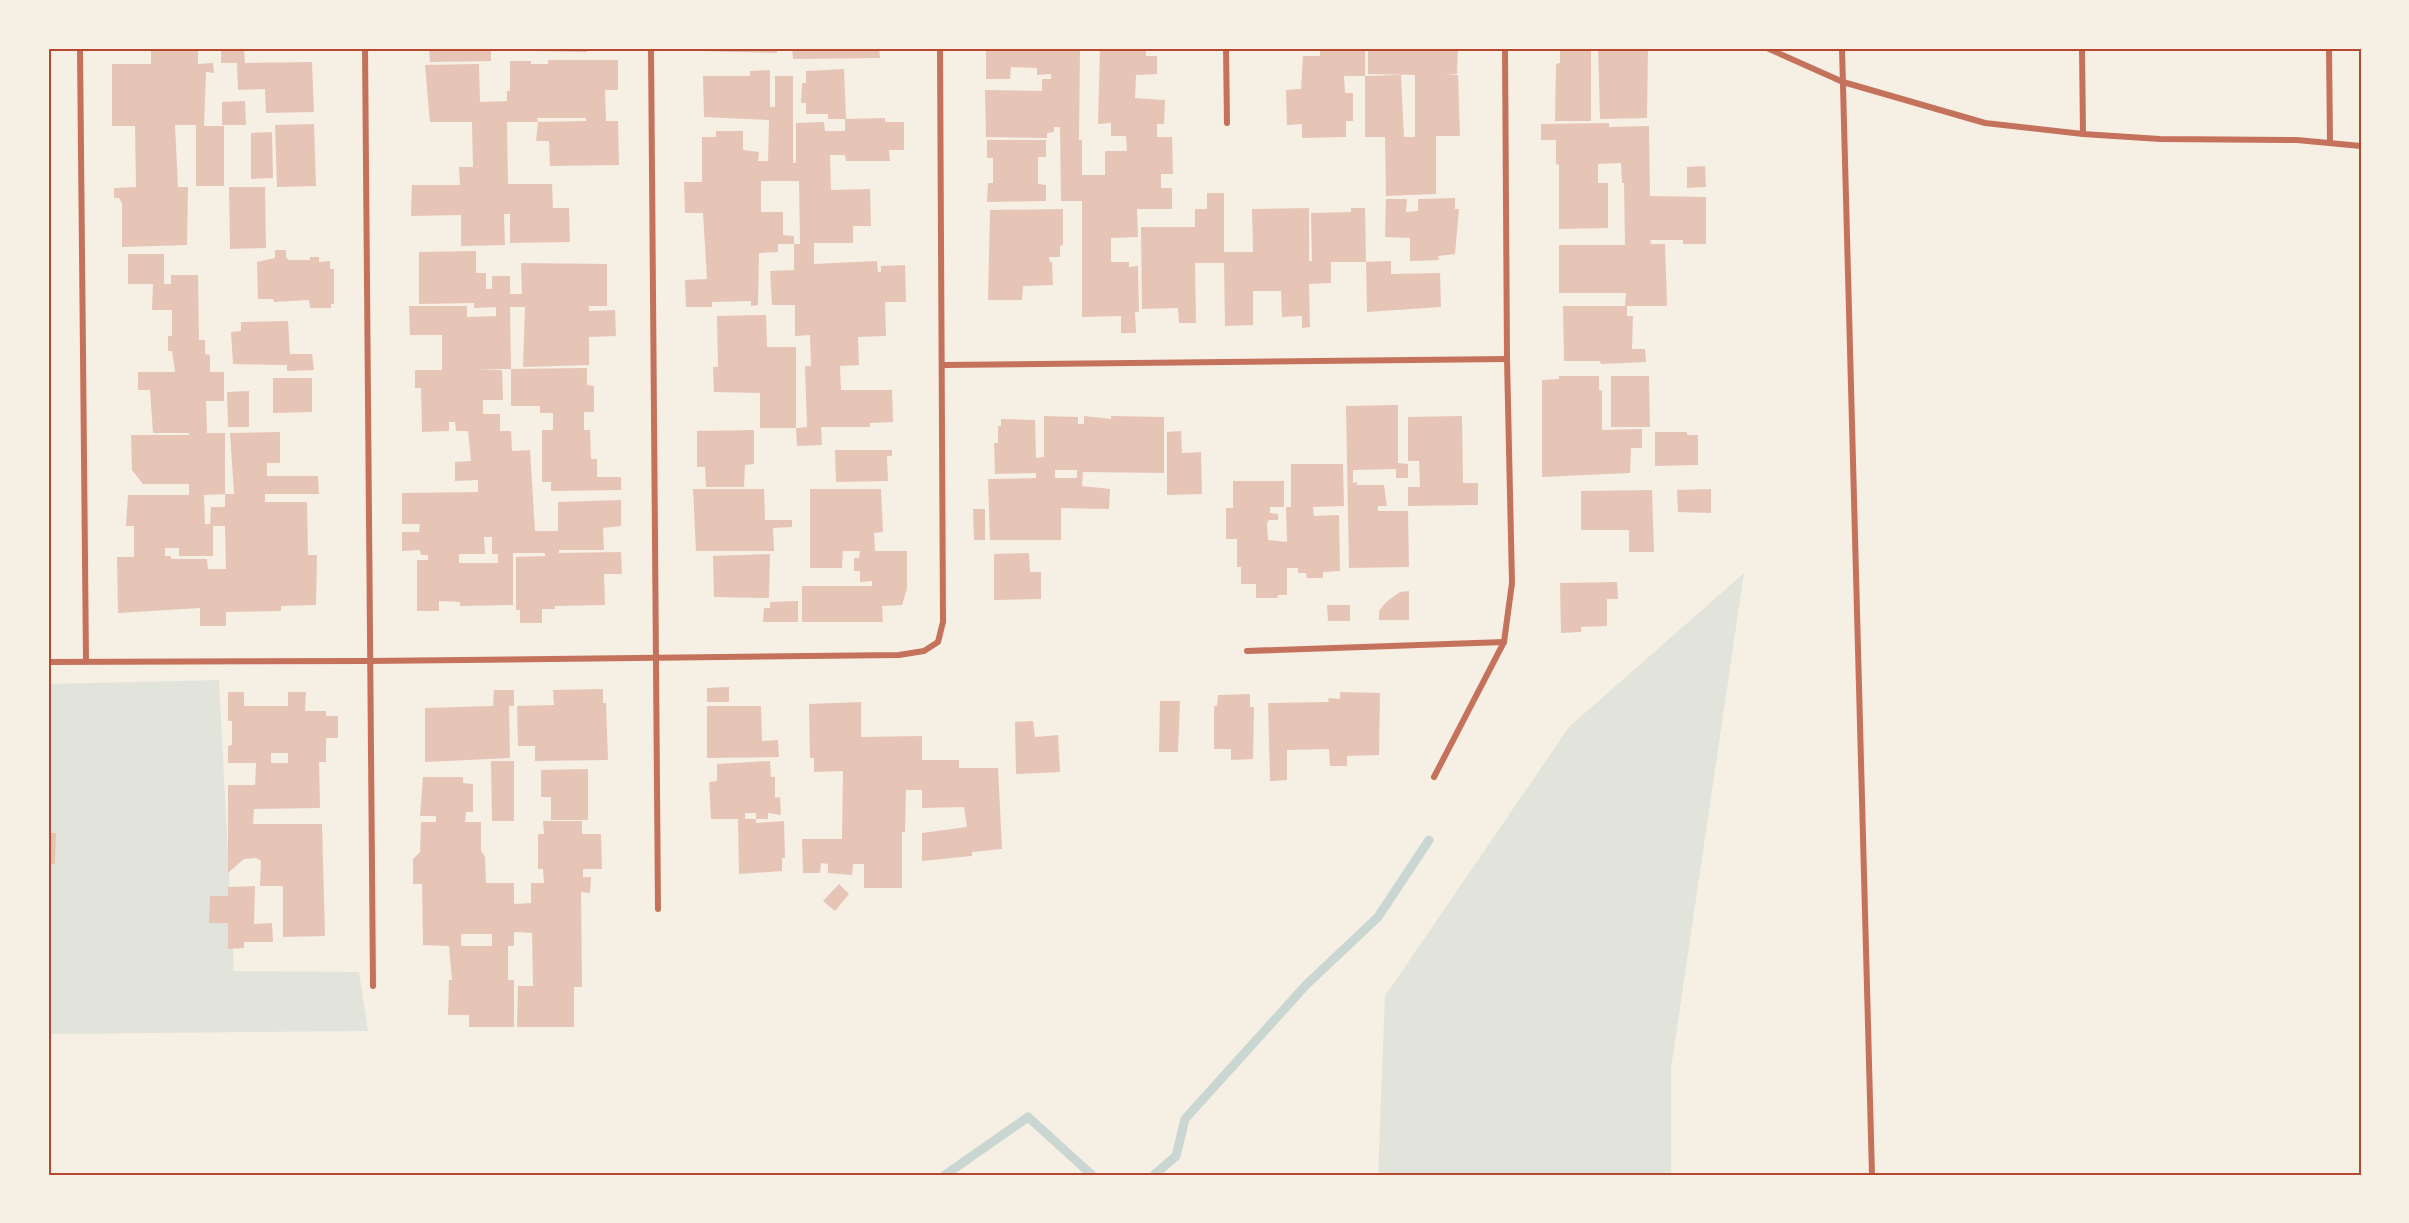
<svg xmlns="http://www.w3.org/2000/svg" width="2409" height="1223" font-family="Helvetica,sans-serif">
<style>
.green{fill:#e2e4dc}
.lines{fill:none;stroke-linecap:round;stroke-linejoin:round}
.stream{stroke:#c9d6d2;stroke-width:9}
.building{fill:#e6c5b7;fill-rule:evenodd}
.minor{stroke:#c5725c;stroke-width:6}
.neatline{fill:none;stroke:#b5482f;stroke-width:2}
</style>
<rect width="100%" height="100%" fill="#f6efe4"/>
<g class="green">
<polygon points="1744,573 1671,1069 1671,1175 1378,1175 1385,996 1569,727"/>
<polygon points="219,680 234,971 359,972 368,1031 48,1034 48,684"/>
</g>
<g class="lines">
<g class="stream">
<polyline points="945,1175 1028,1117 1092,1175"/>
<polyline points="1154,1175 1176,1156 1185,1119 1306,985 1378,917 1429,840"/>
</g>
</g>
<g class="building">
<polygon points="151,48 198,48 198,64 213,63 214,73 206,72 204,126 224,126 224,186 196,186 196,125 175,125 178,187 188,187 187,245 122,247 122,203 119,198 114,198 114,188 136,187 135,126 112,126 112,64 151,64"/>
<polygon points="221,48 244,48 245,63 312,62 314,112 266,113 265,89 238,90 237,63 221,63"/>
<polygon points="429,48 491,48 491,61 430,62"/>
<polygon points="534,48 587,48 587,52 534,51"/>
<polygon points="701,48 777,48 777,53 701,51"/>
<polygon points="792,48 879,48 880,58 793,59"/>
<polygon points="986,48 1080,48 1079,140 1082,140 1082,175 1105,175 1105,151 1127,151 1126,136 1111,136 1111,123 1098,124 1100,48 1146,48 1146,56 1157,56 1157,74 1136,75 1135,98 1165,100 1164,124 1157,124 1157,137 1172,137 1173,174 1161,174 1161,188 1172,188 1172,209 1137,209 1138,237 1111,238 1111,262 1129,262 1129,267 1138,266 1139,312 1135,312 1136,333 1121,333 1121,316 1082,317 1082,201 1061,201 1060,127 1054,127 1054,132 1047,133 1047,138 986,137 985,90 1042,91 1042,79 1051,79 1051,74 1037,75 1037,68 1011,67 1010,79 986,79"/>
<polygon points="1320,48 1365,48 1365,76 1344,76 1345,93 1353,93 1353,121 1346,121 1346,137 1302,138 1302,124 1287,125 1286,90 1301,89 1303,56 1320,56"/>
<polygon points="1368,48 1458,48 1457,74 1444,74 1458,75 1460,136 1436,136 1436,194 1386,196 1385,137 1365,137 1365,76 1401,75 1404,137 1415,137 1415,75 1368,74"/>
<polygon points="1560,48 1591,48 1591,121 1555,121 1556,64 1560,63"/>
<polygon points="1598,48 1648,48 1647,118 1600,119"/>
<path d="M548,60H618V90H605L606,121H618L619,165L550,166L549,141H536L538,122H507L508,184H552L553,208H569L570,242L510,243V214H504L505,245L461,246V215L411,216L412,185H460L459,167H473L472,122H430L425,65L479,64L480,102L507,101V91H510V61H531V64H548ZM537,118H586V121L538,122Z"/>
<polygon points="844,69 846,119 828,119 828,114 806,114 806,103 801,103 802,83 806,83 806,71"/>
<polygon points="770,70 770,107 775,107 775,76 793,76 793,163 796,163 796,123 824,122 825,131 845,131 845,119 885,118 885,122 904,122 904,150 889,150 890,161 846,161 845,155 830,155 831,190 870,189 871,226 853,226 853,243 814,243 814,264 877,261 878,272 881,272 881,266 905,265 906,302 885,302 886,336 858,337 859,365 840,366 841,390 892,390 893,422 870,423 870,427 821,427 822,445 797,446 796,428 807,427 805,366 811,366 810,335 795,336 795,305 772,305 770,271 794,270 794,244 800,244 799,181 761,181 761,212 783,212 783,235 794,236 794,244 778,244 778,252 759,253 758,305 751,306 751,301 712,302 712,307 686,307 685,280 707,279 703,213 685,213 684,182 702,182 702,137 716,137 716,131 743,131 743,150 759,152 758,161 768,161 769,120 704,117 703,76 750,76 750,71"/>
<polygon points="245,101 246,125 222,125 222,102"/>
<polygon points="1609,123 1609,127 1649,126 1650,196 1706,197 1706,244 1683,244 1683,240 1650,240 1651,244 1665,244 1667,306 1627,306 1627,316 1633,316 1632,349 1645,349 1646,362 1601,364 1600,361 1564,361 1563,306 1625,306 1626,293 1559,293 1559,245 1625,245 1624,183 1622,183 1621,163 1598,164 1598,183 1608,183 1608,228 1559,229 1559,165 1556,164 1556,140 1541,140 1541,124"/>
<polygon points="314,124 316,186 277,187 275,125"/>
<polygon points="272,132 273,178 251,179 251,133"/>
<polygon points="987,140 1046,140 1046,157 1038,157 1038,184 1046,185 1046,201 987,202 988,183 993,183 993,158 987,158"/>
<polygon points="1705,166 1706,187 1687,188 1687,167"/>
<polygon points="229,187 265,187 266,248 230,249"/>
<polygon points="1207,193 1224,193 1224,252 1253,252 1252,209 1309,208 1309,261 1312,261 1311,213 1351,212 1351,208 1365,208 1366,262 1331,262 1331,283 1309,284 1310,327 1302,328 1302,316 1282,317 1281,291 1253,291 1253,325 1225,326 1224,263 1195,263 1196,323 1179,323 1178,308 1142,309 1141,227 1195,227 1195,209 1207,209"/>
<polygon points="1455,198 1455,209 1459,209 1455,254 1438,256 1439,260 1410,261 1410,238 1385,237 1386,199 1407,199 1406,212 1418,211 1418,199"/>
<polygon points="1063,209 1063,245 1060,246 1060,257 1049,257 1050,262 1052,262 1053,285 1023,286 1022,300 988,300 990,210"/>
<polygon points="275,250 286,250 286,257 289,260 310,260 310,257 319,257 319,262 330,261 330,269 334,269 334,304 331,304 331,308 310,308 309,300 274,302 273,299 258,299 257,262 275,258"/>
<path d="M476,251V273H486V289H492V276H510V294H522L521,263L607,264V306H589V311L615,310L616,336L589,337V365L523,367L525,307H510L511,369H476L502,370L503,400H483V414H500V431H511L512,451L530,450L535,531H558V502L621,500V526L603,528L604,550H559V553L621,552L622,574H604L605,605L555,606V609H542V623H520V610H516V557L545,556V553H513V605L460,606V602L439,601V611H417V560H428V555H421L420,550L402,551V532H419L420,524H402V493L478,492V480L455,481V462L471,461L468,431H456L455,422H449V431L422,432L421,388H415V370H442V335H410L409,306H467V317L496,316V307L474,308V303L419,304V252ZM484,537H492V554H498V563H459V554H485Z"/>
<path d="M128,254H164V284H171V275H198L199,340H205V354L210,355V372H224V401H206L207,433H225V494L204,495L205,524H210L211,507H225V494H234L230,433L280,432V463H267V476H318L319,494H265V502H307L308,555H317L316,605L281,606V611L226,612V626H200V608L118,613L117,557H134V526H126L128,495H189V484H143L132,470L131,435H189V433H153L150,390H138V372H175L172,351H168V336H172V310H152L153,284H128ZM213,526H225L226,569H208L207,559H171V556H165V548H179V556H213Z"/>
<polygon points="1391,261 1391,274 1440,273 1441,307 1367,312 1366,262"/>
<polygon points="766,315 767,347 796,347 796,428 760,428 760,393 714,392 713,367 718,367 717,316"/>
<polygon points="288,321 290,354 312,354 314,370 287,371 287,365 233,364 231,332 241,331 241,322"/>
<polygon points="587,368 587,385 594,386 594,412 584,412 584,430 590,430 591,459 597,459 597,477 621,477 621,490 551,491 551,482 542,482 542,430 553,430 553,413 540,413 540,406 511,406 511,369"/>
<polygon points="1559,376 1599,376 1599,390 1602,391 1602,430 1642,429 1642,448 1631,448 1630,473 1542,477 1542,380 1559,379"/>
<polygon points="1611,376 1649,376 1650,427 1611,427"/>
<polygon points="273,378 312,378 312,412 273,413"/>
<polygon points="249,391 249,427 228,427 227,392"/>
<polygon points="1398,405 1398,463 1408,464 1408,478 1396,478 1396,469 1353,470 1353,483 1357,482 1357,485 1384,485 1387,506 1378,506 1378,511 1408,511 1409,567 1349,568 1346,406"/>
<path d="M1044,416L1078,417V424H1084V416L1111,419V416L1164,417V473L1083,472L1082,486L1110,489L1109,509L1061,508V540H990L988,479L1036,478V473L995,474L994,443H998V426H1001V419L1035,420L1036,458L1044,457ZM1055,470H1077V478H1055Z"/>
<polygon points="1462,416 1463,483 1478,483 1478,505 1408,506 1408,487 1420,487 1419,461 1408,461 1408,417"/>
<polygon points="754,430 754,464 745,465 744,487 706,487 705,467 697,467 697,431"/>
<polygon points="1181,431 1182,453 1201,452 1202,494 1167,495 1167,432"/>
<polygon points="1655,432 1687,432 1687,435 1698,435 1698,465 1655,466"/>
<polygon points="835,450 892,450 892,456 887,456 888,481 836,482"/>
<polygon points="1291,464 1343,464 1344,506 1313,507 1314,516 1339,515 1340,571 1323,572 1323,578 1307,578 1306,573 1298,573 1298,568 1287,568 1287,595 1278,595 1277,598 1256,598 1256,584 1241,584 1241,567 1237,567 1237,539 1226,539 1226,508 1233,508 1233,481 1284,481 1284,507 1270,507 1270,513 1278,514 1278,520 1269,520 1267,523 1268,540 1287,542 1286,507 1291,507"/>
<polygon points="693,489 764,489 765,520 792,520 792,527 773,528 774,551 696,551"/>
<polygon points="810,489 881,489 883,532 874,533 875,551 907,551 907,589 902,605 882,606 883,622 802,622 802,586 872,586 872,581 860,582 860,571 854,571 854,558 859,558 860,551 843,551 842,568 810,568"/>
<polygon points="1711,489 1711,513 1678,512 1677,490"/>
<polygon points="1652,490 1654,552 1629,552 1629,530 1581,530 1581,491"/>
<polygon points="973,509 985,509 985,540 974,540"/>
<polygon points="1029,553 1030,572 1041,572 1041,599 994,600 994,554"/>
<polygon points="770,554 769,598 714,597 713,556"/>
<polygon points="1617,582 1618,599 1607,599 1607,626 1581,627 1581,632 1561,633 1560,583"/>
<polygon points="1409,591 1409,620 1379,620 1379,611 1386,602 1400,592"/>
<polygon points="798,601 798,622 763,622 764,608 770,608 770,602"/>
<polygon points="1327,605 1350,605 1350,621 1328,621"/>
<polygon points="729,687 729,702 707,702 707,688"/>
<polygon points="603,689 603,703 606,703 608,760 535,761 535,746 518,746 517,706 554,705 553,690"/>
<polygon points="494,690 514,690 514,706 509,706 510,758 425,762 425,708 493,706"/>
<path d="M228,692H244V706H288V692H306L305,711H326V716H338V738H326V762H319L320,808L254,809L253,824H322L325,936L283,937V886H260L261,861L256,858L244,859L228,873V785H255L256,763H228V746L232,745V721H228ZM271,753H288V763H271Z"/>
<polygon points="1340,692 1380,693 1379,755 1347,756 1347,766 1330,766 1329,749 1287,750 1287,780 1270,781 1268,703 1329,702 1328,698 1340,699"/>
<polygon points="1250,694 1250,707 1254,707 1253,759 1231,760 1231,749 1214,749 1214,706 1217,706 1218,695"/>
<polygon points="1160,701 1180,701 1178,752 1159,752"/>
<polygon points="861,702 861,737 922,736 922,760 959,760 959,768 998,768 1002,849 972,852 972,856 922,861 922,833 967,827 964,807 922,808 922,790 906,790 905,832 902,832 902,888 864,888 864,864 853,864 852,875 828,873 828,864 821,863 820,873 803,873 802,839 842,839 843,771 814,772 814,758 810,758 809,704"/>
<polygon points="707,706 761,706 762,741 778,740 779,757 707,758"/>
<polygon points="1033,721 1035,737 1058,735 1060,772 1016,774 1015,722"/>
<polygon points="491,761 514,761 514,821 492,821"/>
<path d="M770,761L771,777H775V798L780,797L781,815L768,813V819H756V823L784,821L785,858H782V871L739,874L738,819H711L709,782L717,781V764ZM745,813H756V819H745Z"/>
<polygon points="588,769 588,820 551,820 551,797 541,797 541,770"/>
<path d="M423,777H463V783L473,784V812H466L465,822H481V851L485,857L486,883H514V904L531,903V883H544L543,869H538V834H544L543,821H582V834H601L602,869H583V877H591L590,893L581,892L582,987H574V1027H517L518,986H533L532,933L514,932V946H508V980H514V1027H469V1015H448L449,980H452L449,946L423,945L422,884H413V859L420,852L421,822H436V816H420ZM461,934H492V946H461Z"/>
<polygon points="48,833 56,833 55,864 48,864"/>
<polygon points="839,884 849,894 835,911 823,901"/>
<polygon points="255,886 254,924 272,923 273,942 244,942 244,948 228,949 228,923 209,923 210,896 228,896 228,887"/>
</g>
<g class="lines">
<g class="minor">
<polyline points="80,48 86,661"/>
<polyline points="365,48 373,986"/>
<polyline points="651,48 658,909"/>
<polyline points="1226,48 1227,123"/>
<polyline points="1767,48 1843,82 1985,123 2083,134 2160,139 2297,140 2361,146"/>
<polyline points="1842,48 1872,1175"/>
<polyline points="2082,48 2083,134"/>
<polyline points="2329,48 2330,143"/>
<polyline points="944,365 1507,359"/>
<polyline points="1247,651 1504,642"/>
<polyline points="48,662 368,661 899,655 924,651 938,642 943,622 940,48"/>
<polyline points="1434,777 1504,642 1512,583 1507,359 1505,48"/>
</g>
</g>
<rect width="2409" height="1223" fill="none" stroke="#f6efe4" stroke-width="99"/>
<rect x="50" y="50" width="2310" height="1124" class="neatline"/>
</svg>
